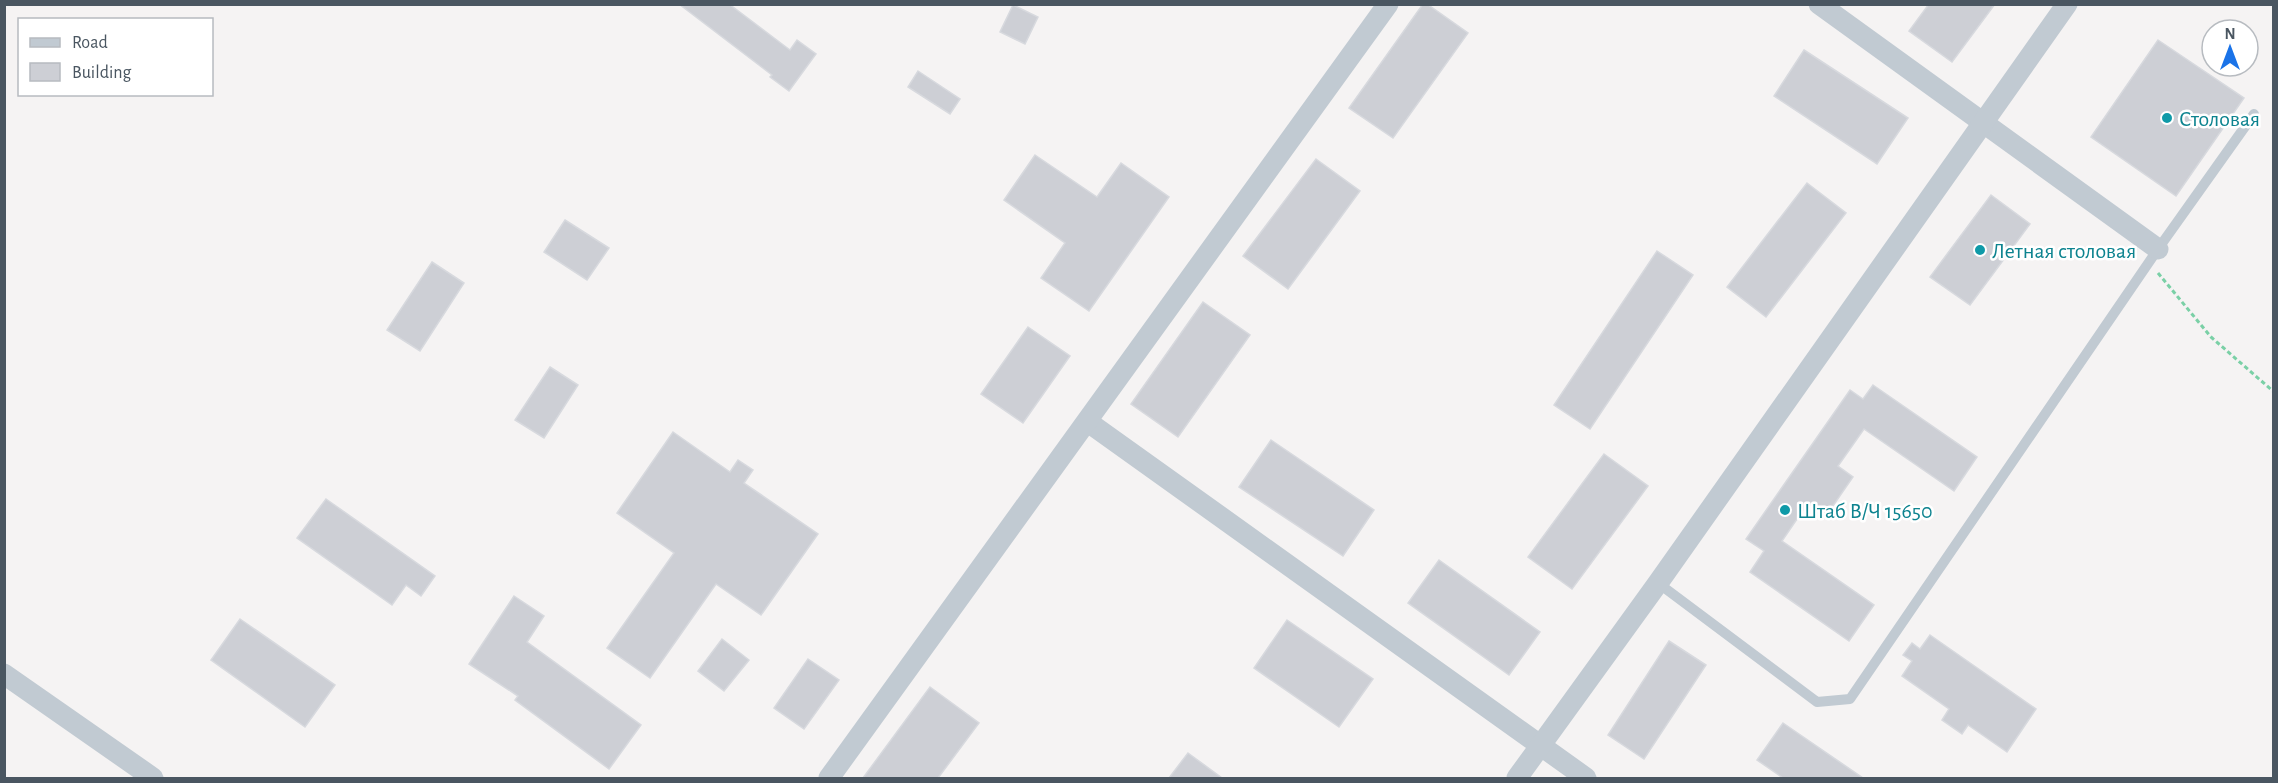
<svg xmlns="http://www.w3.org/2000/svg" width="2278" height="783" font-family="'Alegreya Sans',sans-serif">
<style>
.building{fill:#cdcfd5;stroke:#d7d9de;stroke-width:1.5}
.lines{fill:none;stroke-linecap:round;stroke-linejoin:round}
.path{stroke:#7ad0a6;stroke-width:3;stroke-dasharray:4.5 3;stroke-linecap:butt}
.service{stroke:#c1cad2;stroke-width:10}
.minor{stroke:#c1cad2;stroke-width:21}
.culture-dot{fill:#0f9aa8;stroke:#fff;stroke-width:2}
.labels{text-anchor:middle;stroke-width:5;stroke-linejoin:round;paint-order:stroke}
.culture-label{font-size:22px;fill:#0d838f;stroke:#fff;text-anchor:start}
</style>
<rect width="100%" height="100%" fill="#f5f3f3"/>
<g class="building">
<polygon points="679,4 729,4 790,50 797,40 816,54 789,91 770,77 772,75"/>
<polygon points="1423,4 1427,4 1468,33 1393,138 1349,108"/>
<polygon points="1929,4 1995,4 1952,62 1909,31"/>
<polygon points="1013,5 1038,17 1025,44 1000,32"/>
<polygon points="2158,40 2244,98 2176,196 2091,137"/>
<polygon points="1804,50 1908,118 1877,164 1774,96"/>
<polygon points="918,71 960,99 950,114 908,87"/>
<polygon points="1035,155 1097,197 1121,163 1169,197 1089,311 1041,278 1065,243 1004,200"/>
<polygon points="1316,159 1360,191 1288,289 1243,256"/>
<polygon points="1807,183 1846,213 1766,317 1727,287"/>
<polygon points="1991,195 2030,224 1970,305 1930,277"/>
<polygon points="565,220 609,248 587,280 544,252"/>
<polygon points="1657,251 1693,275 1590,429 1554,405"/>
<polygon points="432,262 464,283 420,351 387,330"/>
<polygon points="1203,302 1250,335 1178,437 1131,404"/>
<polygon points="1028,327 1070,356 1023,423 981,394"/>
<polygon points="550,367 578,385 544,438 515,420"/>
<polygon points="1873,385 1977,457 1954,491 1864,429 1838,466 1853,477 1826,516 1808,503 1782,541 1874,605 1849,641 1750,572 1764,551 1746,539 1850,390 1863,399"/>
<polygon points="673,432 730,472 738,460 753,470 744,483 818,534 761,615 716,584 650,678 607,648 674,553 617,513"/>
<polygon points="1271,440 1374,510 1343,556 1239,487"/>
<polygon points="1604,454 1648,486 1572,589 1528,557"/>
<polygon points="326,499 435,576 421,596 406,585 392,605 297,538"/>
<polygon points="1439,560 1540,632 1509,675 1408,603"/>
<polygon points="514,596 544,616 527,642 641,725 609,769 515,700 518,696 469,664"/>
<polygon points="240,619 335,685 305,727 211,660"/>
<polygon points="1287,620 1373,679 1339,727 1254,668"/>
<polygon points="1930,635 2036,709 2007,752 1968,725 1962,734 1942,720 1949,709 1902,676 1912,661 1903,655 1912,643 1920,649"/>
<polygon points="722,639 749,660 724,691 698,671"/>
<polygon points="1669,641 1706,665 1644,759 1608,735"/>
<polygon points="808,659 839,680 804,729 774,708"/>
<polygon points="930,687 979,723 938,778 863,778"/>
<polygon points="1783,723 1863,778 1783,778 1757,760"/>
<polygon points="1188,753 1222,778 1169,778"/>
</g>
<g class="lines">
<polyline class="path" points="2158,273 2211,337 2274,392"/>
<polyline class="service" points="1658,583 1817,702 1850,699 2158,249 2254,114"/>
<g class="minor">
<polyline points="1819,4 2158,249"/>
<polyline points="1088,422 1586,778"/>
<polyline points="4,674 153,778"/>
<polyline points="829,778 1388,4"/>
<polyline points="1517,778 1658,583 2067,4"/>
</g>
</g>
<g class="culture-dot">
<circle cx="2167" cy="118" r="6"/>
<circle cx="1980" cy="250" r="6"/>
<circle cx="1785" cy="510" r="6"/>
</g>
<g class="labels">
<g class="culture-label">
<text x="2179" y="126">Столовая</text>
<text x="1992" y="258">Летная столовая</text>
<text x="1797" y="518">Штаб В/Ч 15650</text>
</g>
</g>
<rect width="2278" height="783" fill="none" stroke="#4a5661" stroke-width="12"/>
<rect x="18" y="18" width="195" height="78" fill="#ffffff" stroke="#b7bbc0" stroke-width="1.5"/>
<rect x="30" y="38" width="30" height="9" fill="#c1cad2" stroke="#b7bbc0" stroke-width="1.5"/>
<text x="72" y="48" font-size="18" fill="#4a5661">Road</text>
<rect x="30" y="63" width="30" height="18" fill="#cdcfd5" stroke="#b7bbc0" stroke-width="1.5"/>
<text x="72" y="78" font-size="18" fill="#4a5661">Building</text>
<g transform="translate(2230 48)"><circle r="28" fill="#ffffff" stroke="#b7bbc0" stroke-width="1.5"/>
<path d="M0-4.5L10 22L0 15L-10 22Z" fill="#1a73e8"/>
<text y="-9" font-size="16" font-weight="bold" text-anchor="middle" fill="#4a5661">N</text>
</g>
</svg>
